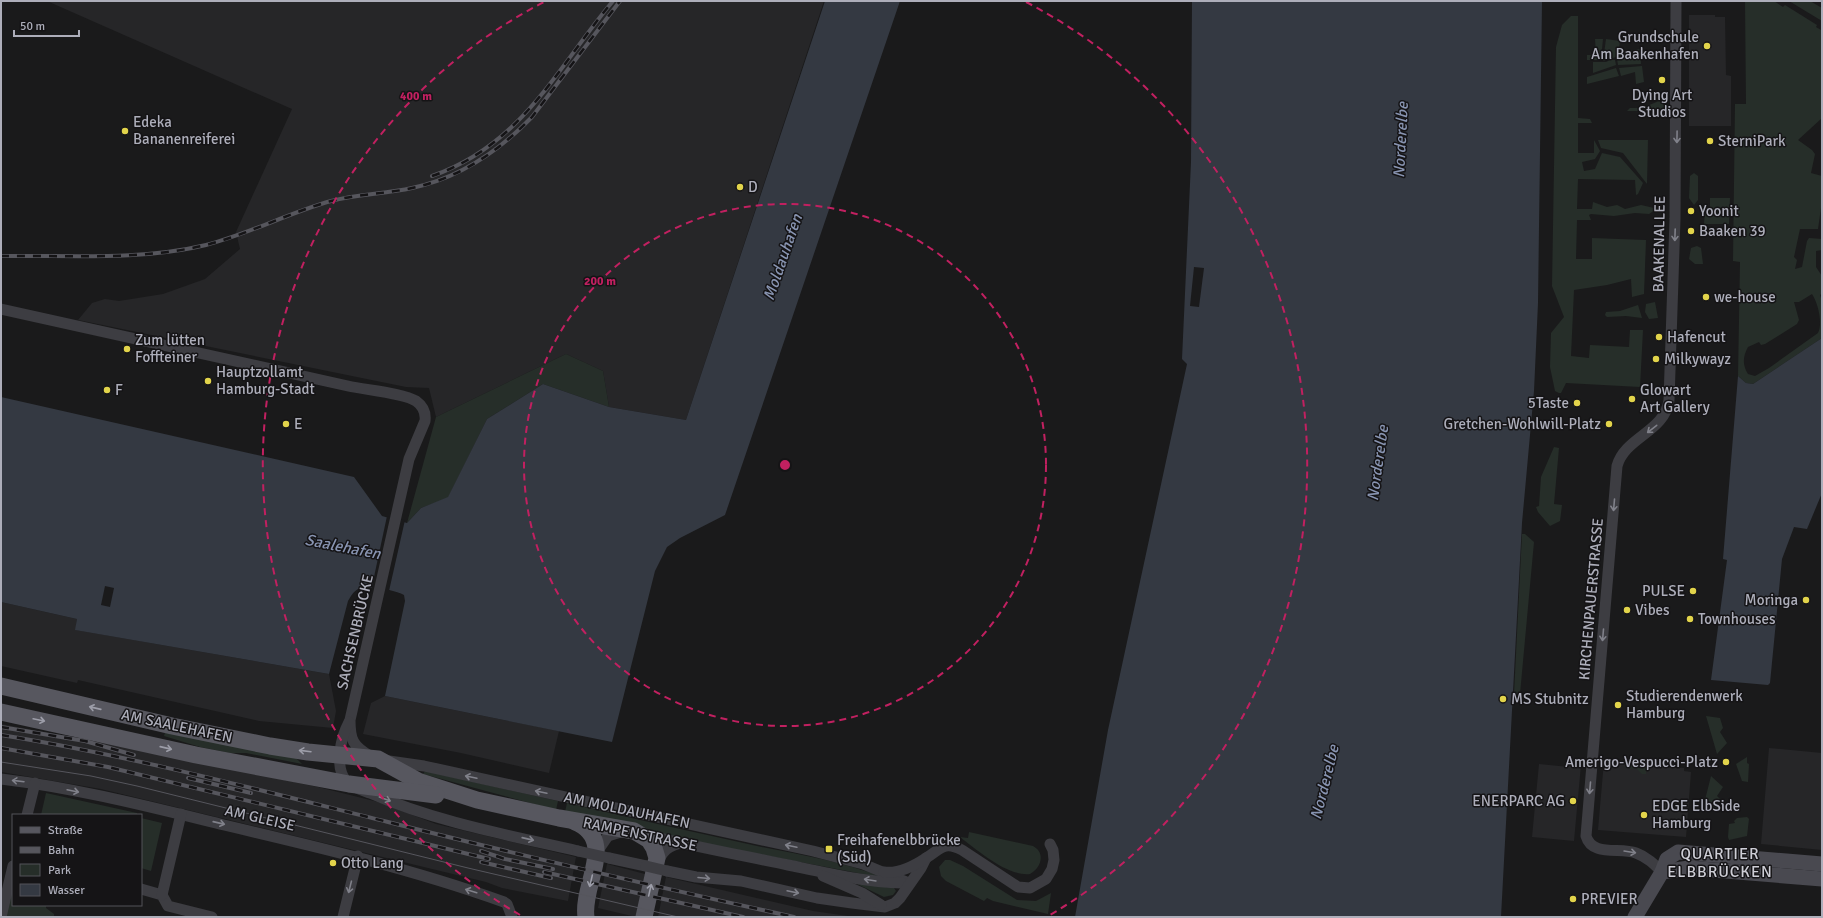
<svg xmlns="http://www.w3.org/2000/svg" width="1823" height="918" font-family="Signika,sans-serif">
<style>
.built{fill:#262628}
.green{fill:#262e29;fill-rule:evenodd}
.water{fill:#343942}
.pier{fill:#1a1a1b}
.lines{fill:none;stroke-linecap:round;stroke-linejoin:round}
.minor{stroke:#3d3d42;stroke-width:11}
.secondary{stroke:#494950;stroke-width:15}
.primary{stroke:#57575f;stroke-width:17}
.tram{stroke:#56565d;stroke-width:1}
.rail-casing{stroke:#56565d;stroke-width:4}
.rail{stroke:#151416;stroke-width:2.5;stroke-dasharray:8;stroke-linecap:butt}
.minor-bridge{stroke:#3d3d42;stroke-width:11}
.oneway{stroke:#80818a}
.oneway2{stroke:#9c9da8}
.ring{fill:none;stroke:#c12060;stroke-width:2;stroke-dasharray:7 5}
.poi-dot{fill:#e2d44b;stroke:#151416;stroke-width:1.5}
.labels{text-anchor:middle;stroke-width:3;stroke-linejoin:round;paint-order:stroke}
.poi-label{font-size:15px;fill:#adaeba;stroke:#151416;text-anchor:start}
.street-label{font-size:15px;fill:#adaeba;stroke:#151416}
.water-label{font-size:16px;font-style:italic;fill:#8894b1;stroke:#151416}
.neighbourhood-label{font-size:16px;letter-spacing:1px;fill:#ceced6;stroke:#151416}
.centre{fill:#c12060;stroke:#151416;stroke-width:2}
.ring-label{font-size:12px;text-anchor:middle;font-weight:bold;fill:#c12060;stroke:#151416;stroke-width:3;stroke-linejoin:round;paint-order:stroke}
</style>
<rect width="100%" height="100%" fill="#1a1a1b"/>
<g class="built">
<polygon points="47,1 824,1 686,420 609,407 603,371 566,354 436,417 429,388 406,387 78,320 92,303 105,299 119,301 163,294 205,279 240,249 236,232 292,109"/>
<polygon points="1689,15 1715,15 1715,17 1725,17 1726,75 1731,76 1731,126 1689,126"/>
<polygon points="1,602 77,619 76,630 329,674 336,711 333,728 259,721 78,680 77,683 1,666"/>
<polygon points="385,696 559,731 549,773 461,753 363,734 371,703"/>
<polygon points="1,724 111,744 318,787 378,802 436,824 576,857 568,901 502,888 486,882 101,789 1,772"/>
<polygon points="1769,748 1822,753 1822,850 1761,844"/>
<polygon points="1604,761 1684,768 1684,771 1691,772 1686,837 1598,830"/>
<polygon points="1539,764 1569,767 1569,764 1581,765 1574,841 1532,837"/>
<polygon points="607,864 645,874 636,917 598,908"/>
<polygon points="666,877 813,911 855,917 658,917"/>
</g>
<g class="green">
<path d="M1745,1H1774L1783,7L1785,5L1817,25L1816,27L1821,30L1822,34V118L1798,140L1812,150L1815,154L1811,173L1822,176V201L1818,229H1800L1794,257L1797,260L1795,269L1802,267L1807,241L1809,238L1822,239V250L1816,251V267L1822,276V293L1820,295L1822,301V338L1753,384L1746,383L1738,376L1740,262L1733,261L1735,104H1746ZM1812,294C1818,303 1823,323 1818,333L1769,368L1755,376L1748,374C1742,365 1743,356 1748,347L1759,342L1761,345L1765,344L1797,324L1799,320L1794,302H1799Z"/>
<polygon points="1789,1 1810,1 1822,8 1822,21"/>
<polygon points="1571,16 1578,16 1578,118 1590,119 1592,123 1578,123 1578,153 1594,153 1594,140 1600,151 1595,159 1582,162 1584,171 1595,169 1602,153 1620,157 1643,183 1638,194 1636,195 1635,180 1578,179 1577,209 1592,209 1593,202 1607,207 1617,205 1625,209 1641,205 1654,208 1655,210 1649,214 1635,213 1614,216 1591,214 1589,215 1591,220 1577,220 1576,259 1592,259 1592,238 1646,240 1644,294 1632,297 1631,279 1607,285 1574,290 1571,356 1589,358 1590,345 1629,347 1630,330 1643,330 1640,387 1566,383 1561,393 1559,393 1555,391 1550,367 1551,333 1564,317 1552,286 1556,47 1562,25"/>
<polygon points="1595,39 1603,39 1601,60 1587,60 1587,55 1596,55"/>
<polygon points="1606,39 1620,41 1619,49 1616,57 1603,61"/>
<polygon points="1640,49 1641,64 1618,65 1617,59 1620,52"/>
<polygon points="1610,60 1615,60 1616,65 1593,73 1593,62 1606,62"/>
<polygon points="1642,66 1644,82 1636,84 1635,72 1621,76 1619,68"/>
<polygon points="1616,68 1619,76 1587,84 1587,77"/>
<polygon points="1659,101 1665,105 1665,109 1661,111 1627,111 1630,108 1642,108"/>
<polygon points="1598,140 1648,140 1647,184 1623,153 1601,148"/>
<polygon points="1694,173 1698,176 1698,200 1694,205 1689,198 1690,176"/>
<polygon points="1710,198 1730,198 1729,224 1704,224 1705,209 1710,208"/>
<polygon points="1697,246 1701,248 1703,264 1695,264 1689,259 1691,248"/>
<polygon points="1655,302 1658,318 1649,319 1645,312 1646,304"/>
<polygon points="1638,305 1642,318 1626,316 1607,317 1605,315 1606,312 1620,311"/>
<polygon points="566,354 603,371 609,407 543,384 487,419 448,498 421,508 407,523 436,417"/>
<polygon points="1554,447 1559,448 1554,504 1562,505 1560,521 1550,526 1538,512 1536,507 1539,506 1541,477"/>
<polygon points="1522,534 1525,534 1534,542 1520,694 1514,694"/>
<polygon points="1706,716 1720,718 1723,728 1720,732 1727,743 1717,754"/>
<polygon points="166,729 295,757 302,764 246,753 230,753 200,747 164,736"/>
<polygon points="1747,757 1747,763 1749,764 1748,782 1742,781 1736,764"/>
<polygon points="1640,760 1646,761 1646,774 1642,774 1637,769 1625,768 1625,761 1636,762"/>
<polygon points="425,771 558,801 556,810 423,774"/>
<polygon points="1711,776 1723,787 1717,796 1720,799 1716,810 1702,812"/>
<polygon points="46,793 137,813 137,815 41,815"/>
<path d="M567,803C630,818 694,832 757,846C800,855 843,861 884,878L690,841L565,812Z"/>
<polygon points="1747,817 1749,819 1747,836 1729,840 1728,837 1729,824 1735,823 1734,821 1737,818"/>
<polygon points="141,818 162,823 151,871 141,868"/>
<path d="M969,832L1033,846C1046,853 1041,868 1030,874C1008,877 977,850 960,837L968,838Z"/>
<polygon points="945,860 950,860 963,866 1017,900 1036,901 1051,893 1048,914 993,901 987,898 984,901 946,881 941,876 939,867"/>
<polygon points="857,884 894,888 896,891 893,895 884,897"/>
<polygon points="13,888 13,905 46,905 46,908 54,914 54,917 4,917"/>
</g>
<g class="water">
<path d="M825,1H900L725,515L680,538L667,547L655,571L612,742L385,696L405,601L404,595C395,590 368,585 358,589C353,592 351,596 348,601L329,674L75,630L77,619L1,602V397L354,477L382,516L407,523L421,508L448,497L487,419L543,384L609,407L686,420Z"/>
<polygon points="1192,1 1542,1 1538,303 1534,391 1522,523 1501,917 1075,917 1108,730 1187,364 1182,359 1191,162"/>
<polygon points="1822,338 1822,493 1807,529 1794,527 1782,559 1770,683 1768,685 1711,680 1727,560 1723,559 1738,376 1746,383 1753,384"/>
</g>
<g class="pier">
<polygon points="1194,267 1204,268 1199,307 1190,306"/>
<polygon points="387,516 405,520 389,591 371,591"/>
<polygon points="105,586 114,588 110,607 101,605"/>
</g>
<g class="lines">
<g class="minor">
<path d="M1,309L348,386C366,390 403,393 416,401C423,406 426,413 425,421L409,459L350,720C350,740 353,746 370,756"/>
<path d="M349,722C341,737 334,766 346,781C351,787 362,790 370,793C436,822 508,835 578,851"/>
<polyline points="389,761 424,766 813,851 863,864 909,883"/>
<path d="M1,779C76,788 150,807 224,825C318,847 412,869 504,902L507,904L512,917"/>
<polyline points="27,815 35,783"/>
<path d="M643,834C691,846 740,855 788,865C826,873 864,882 902,883"/>
<polyline points="597,852 608,836 624,831"/>
<polyline points="609,858 646,866"/>
<path d="M657,864C662,852 668,845 682,843"/>
<polyline points="667,871 696,877 741,881 817,898 852,903 885,907 895,903 900,898 921,868 926,858"/>
<path d="M884,872C899,874 914,866 926,858C940,850 943,840 962,850L1018,887L1030,888L1046,879L1052,869L1054,860L1053,850L1050,844"/>
<path d="M1662,872C1654,864 1647,857 1636,853C1620,847 1592,857 1586,836L1617,466C1625,437 1665,432 1669,400L1675,219L1676,1"/>
<polyline points="823,876 862,893 881,905"/>
<polyline points="141,889 162,895 168,906 212,917"/>
<polyline points="162,895 181,814"/>
<polyline points="1,917 13,866"/>
<polyline points="343,917 358,856"/>
</g>
<g class="secondary">
<polyline points="1662,872 1689,868 1822,879"/>
<polyline points="1635,917 1662,872 1667,859 1678,852 1822,864"/>
</g>
<g class="primary">
<polyline points="1,686 172,726 270,746 308,752 378,759 418,781 477,800 559,818 634,831 649,840 654,848 657,858 644,917"/>
<polyline points="1,712 196,755 349,784 436,795"/>
<path d="M575,822C618,840 581,885 586,917"/>
</g>
<polyline class="tram" points="1,762 91,776 137,786 468,868 678,917"/>
<defs>
<g id="rail">
<path d="M432,176C522,145 556,69 613,1"/>
<path d="M1,256C69,255 139,261 206,245C249,234 288,213 331,201C358,194 385,194 412,188C460,178 499,151 532,117L620,1"/>
<polyline points="1,727 85,741 134,755"/>
<path d="M1,735C132,756 259,790 388,822C523,856 658,887 794,917"/>
<polyline points="1,748 108,767 489,859"/>
<polyline points="188,778 251,793"/>
<polyline points="481,851 505,859 553,869"/>
<polyline points="481,862 551,878"/>
<polyline points="544,872 743,917"/>
</g>
</defs>
<use href="#rail" class="rail-casing"/>
<use href="#rail" class="rail"/>
<g class="minor-bridge">
<polyline points="578,851 609,858"/>
<polyline points="646,866 667,871"/>
</g>
</g>
<defs><path id="oneway-shaft" d="M-6 0H5M1.5-3L5.5 0L1.5 3" fill="none" stroke-width="1.6" stroke-linecap="round" stroke-linejoin="round"/></defs>
<g class="oneway">
<use href="#oneway-shaft" transform="translate(1677 137) rotate(91)"/>
<use href="#oneway-shaft" transform="translate(1675 235) rotate(92)"/>
<use href="#oneway-shaft" transform="translate(1652 429) rotate(142)"/>
<use href="#oneway-shaft" transform="translate(1614 505) rotate(95)"/>
<use href="#oneway-shaft" transform="translate(1603 635) rotate(95)"/>
<use href="#oneway-shaft" transform="translate(471 777) rotate(-168)"/>
<use href="#oneway-shaft" transform="translate(18 781) rotate(-173)"/>
<use href="#oneway-shaft" transform="translate(1590 788) rotate(95)"/>
<use href="#oneway-shaft" transform="translate(73 791) rotate(12)"/>
<use href="#oneway-shaft" transform="translate(541 792) rotate(-168)"/>
<use href="#oneway-shaft" transform="translate(385 799) rotate(20)"/>
<use href="#oneway-shaft" transform="translate(219 823) rotate(13)"/>
<use href="#oneway-shaft" transform="translate(528 839) rotate(13)"/>
<use href="#oneway-shaft" transform="translate(791 846) rotate(-168)"/>
<use href="#oneway-shaft" transform="translate(1630 852) rotate(9)"/>
<use href="#oneway-shaft" transform="translate(704 878) rotate(5)"/>
<use href="#oneway-shaft" transform="translate(870 880) rotate(-171)"/>
<use href="#oneway-shaft" transform="translate(350 887) rotate(104)"/>
<use href="#oneway-shaft" transform="translate(471 891) rotate(-163)"/>
<use href="#oneway-shaft" transform="translate(793 892) rotate(12)"/>
</g>
<g class="oneway2">
<use href="#oneway-shaft" transform="translate(95 708) rotate(-167)"/>
<use href="#oneway-shaft" transform="translate(39 720) rotate(12)"/>
<use href="#oneway-shaft" transform="translate(166 748) rotate(13)"/>
<use href="#oneway-shaft" transform="translate(305 751) rotate(-173)"/>
<use href="#oneway-shaft" transform="translate(591 881) rotate(103)"/>
<use href="#oneway-shaft" transform="translate(650 890) rotate(-77)"/>
</g>
<g class="ring">
<circle cx="785" cy="465" r="261"/>
<path d="M520 915A522 522 0 0 1 544 2M1026 2A522 522 0 0 1 1050 915"/>
</g>
<g class="poi-dot">
<circle cx="1707" cy="46" r="4"/>
<circle cx="1662" cy="80" r="4"/>
<circle cx="125" cy="131" r="4"/>
<circle cx="1710" cy="141" r="4"/>
<circle cx="740" cy="187" r="4"/>
<circle cx="1691" cy="211" r="4"/>
<circle cx="1691" cy="231" r="4"/>
<circle cx="1706" cy="297" r="4"/>
<circle cx="1659" cy="337" r="4"/>
<circle cx="127" cy="349" r="4"/>
<circle cx="1656" cy="359" r="4"/>
<circle cx="208" cy="381" r="4"/>
<circle cx="107" cy="390" r="4"/>
<circle cx="1632" cy="399" r="4"/>
<circle cx="1577" cy="403" r="4"/>
<circle cx="286" cy="424" r="4"/>
<circle cx="1609" cy="424" r="4"/>
<circle cx="1693" cy="591" r="4"/>
<circle cx="1806" cy="600" r="4"/>
<circle cx="1627" cy="610" r="4"/>
<circle cx="1690" cy="619" r="4"/>
<circle cx="1503" cy="699" r="4"/>
<circle cx="1618" cy="705" r="4"/>
<circle cx="1726" cy="762" r="4"/>
<circle cx="1573" cy="801" r="4"/>
<circle cx="1644" cy="815" r="4"/>
<rect x="825" y="845" width="8" height="8" rx="2"/>
<circle cx="333" cy="863" r="4"/>
<circle cx="1573" cy="899" r="4"/>
</g>
<g class="labels">
<g class="poi-label">
<text x="1699" y="42" text-anchor="end">Grundschule<tspan x="1699" dy="17">Am Baakenhafen</tspan></text>
<text x="1662" y="100" text-anchor="middle">Dying Art<tspan x="1662" dy="17">Studios</tspan></text>
<text x="133" y="127">Edeka<tspan x="133" dy="17">Bananenreiferei</tspan></text>
<text x="1718" y="146">SterniPark</text>
<text x="748" y="192">D</text>
<text x="1699" y="216">Yoonit</text>
<text x="1699" y="236">Baaken 39</text>
<text x="1714" y="302">we-house</text>
<text x="1667" y="342">Hafencut</text>
<text x="135" y="345">Zum lütten<tspan x="135" dy="17">Foffteiner</tspan></text>
<text x="1664" y="364">Milkywayz</text>
<text x="216" y="377">Hauptzollamt<tspan x="216" dy="17">Hamburg-Stadt</tspan></text>
<text x="115" y="395">F</text>
<text x="1640" y="395">Glowart<tspan x="1640" dy="17">Art Gallery</tspan></text>
<text x="1569" y="408" text-anchor="end">5Taste</text>
<text x="294" y="429">E</text>
<text x="1601" y="429" text-anchor="end">Gretchen-Wohlwill-Platz</text>
<text x="1685" y="596" text-anchor="end">PULSE</text>
<text x="1798" y="605" text-anchor="end">Moringa</text>
<text x="1635" y="615">Vibes</text>
<text x="1698" y="624">Townhouses</text>
<text x="1626" y="701">Studierendenwerk<tspan x="1626" dy="17">Hamburg</tspan></text>
<text x="1511" y="704">MS Stubnitz</text>
<text x="1718" y="767" text-anchor="end">Amerigo-Vespucci-Platz</text>
<text x="1565" y="806" text-anchor="end">ENERPARC AG</text>
<text x="1652" y="811">EDGE ElbSide<tspan x="1652" dy="17">Hamburg</tspan></text>
<text x="837" y="845">Freihafenelbbrücke<tspan x="837" dy="17">(Süd)</tspan></text>
<text x="341" y="868">Otto Lang</text>
<text x="1581" y="904">PREVIER</text>
</g>
<g class="street-label">
<text transform="translate(1659 244) rotate(-89)" y="5">BAAKENALLEE</text>
<text transform="translate(1591 599) rotate(-85)" y="5">KIRCHENPAUERSTRASSE</text>
<text transform="translate(355 632) rotate(-77)" y="5">SACHSENBRÜCKE</text>
<text transform="translate(177 726) rotate(12)" y="5">AM SAALEHAFEN</text>
<text transform="translate(627 810) rotate(12)" y="5">AM MOLDAUHAFEN</text>
<text transform="translate(260 818) rotate(13)" y="5">AM GLEISE</text>
<text transform="translate(640 834) rotate(12)" y="5">RAMPENSTRASSE</text>
</g>
<g class="water-label">
<text transform="translate(1400 140) rotate(-87)" y="6">Norderelbe</text>
<text transform="translate(782 257) rotate(-71)" y="6">Moldauhafen</text>
<text transform="translate(1377 463) rotate(-82)" y="6">Norderelbe</text>
<text transform="translate(343 546) rotate(11)" y="6">Saalehafen</text>
<text transform="translate(1324 782) rotate(-76)" y="6">Norderelbe</text>
</g>
<g class="neighbourhood-label">
<text x="1720" y="859">QUARTIER<tspan x="1720" dy="18">ELBBRÜCKEN</tspan></text>
</g>
</g>
<circle cx="785" cy="465" r="6" class="centre"/>
<g class="ring-label">
<text x="416" y="100">400 m</text>
<text x="600" y="285">200 m</text>
</g>
<rect width="1823" height="918" fill="none" stroke="#adaeba" stroke-width="4"/>
<rect x="12" y="814" width="130" height="92" fill="#151416" stroke="#525258"/>
<rect x="20" y="827" width="20" height="6" fill="#57575f" stroke="#525258"/>
<text x="48" y="834" font-size="12" fill="#adaeba">Straße</text>
<rect x="20" y="847" width="20" height="6" fill="#56565d" stroke="#525258"/>
<text x="48" y="854" font-size="12" fill="#adaeba">Bahn</text>
<rect x="20" y="864" width="20" height="12" fill="#262e29" stroke="#525258"/>
<text x="48" y="874" font-size="12" fill="#adaeba">Park</text>
<rect x="20" y="884" width="20" height="12" fill="#343942" stroke="#525258"/>
<text x="48" y="894" font-size="12" fill="#adaeba">Wasser</text>
<path d="M14 30v6h65v-6" fill="none" stroke="#adaeba" stroke-width="2"/>
<text x="20" y="30" font-size="12" fill="#adaeba" stroke="#151416" stroke-width="3" paint-order="stroke">50 m</text>
</svg>
